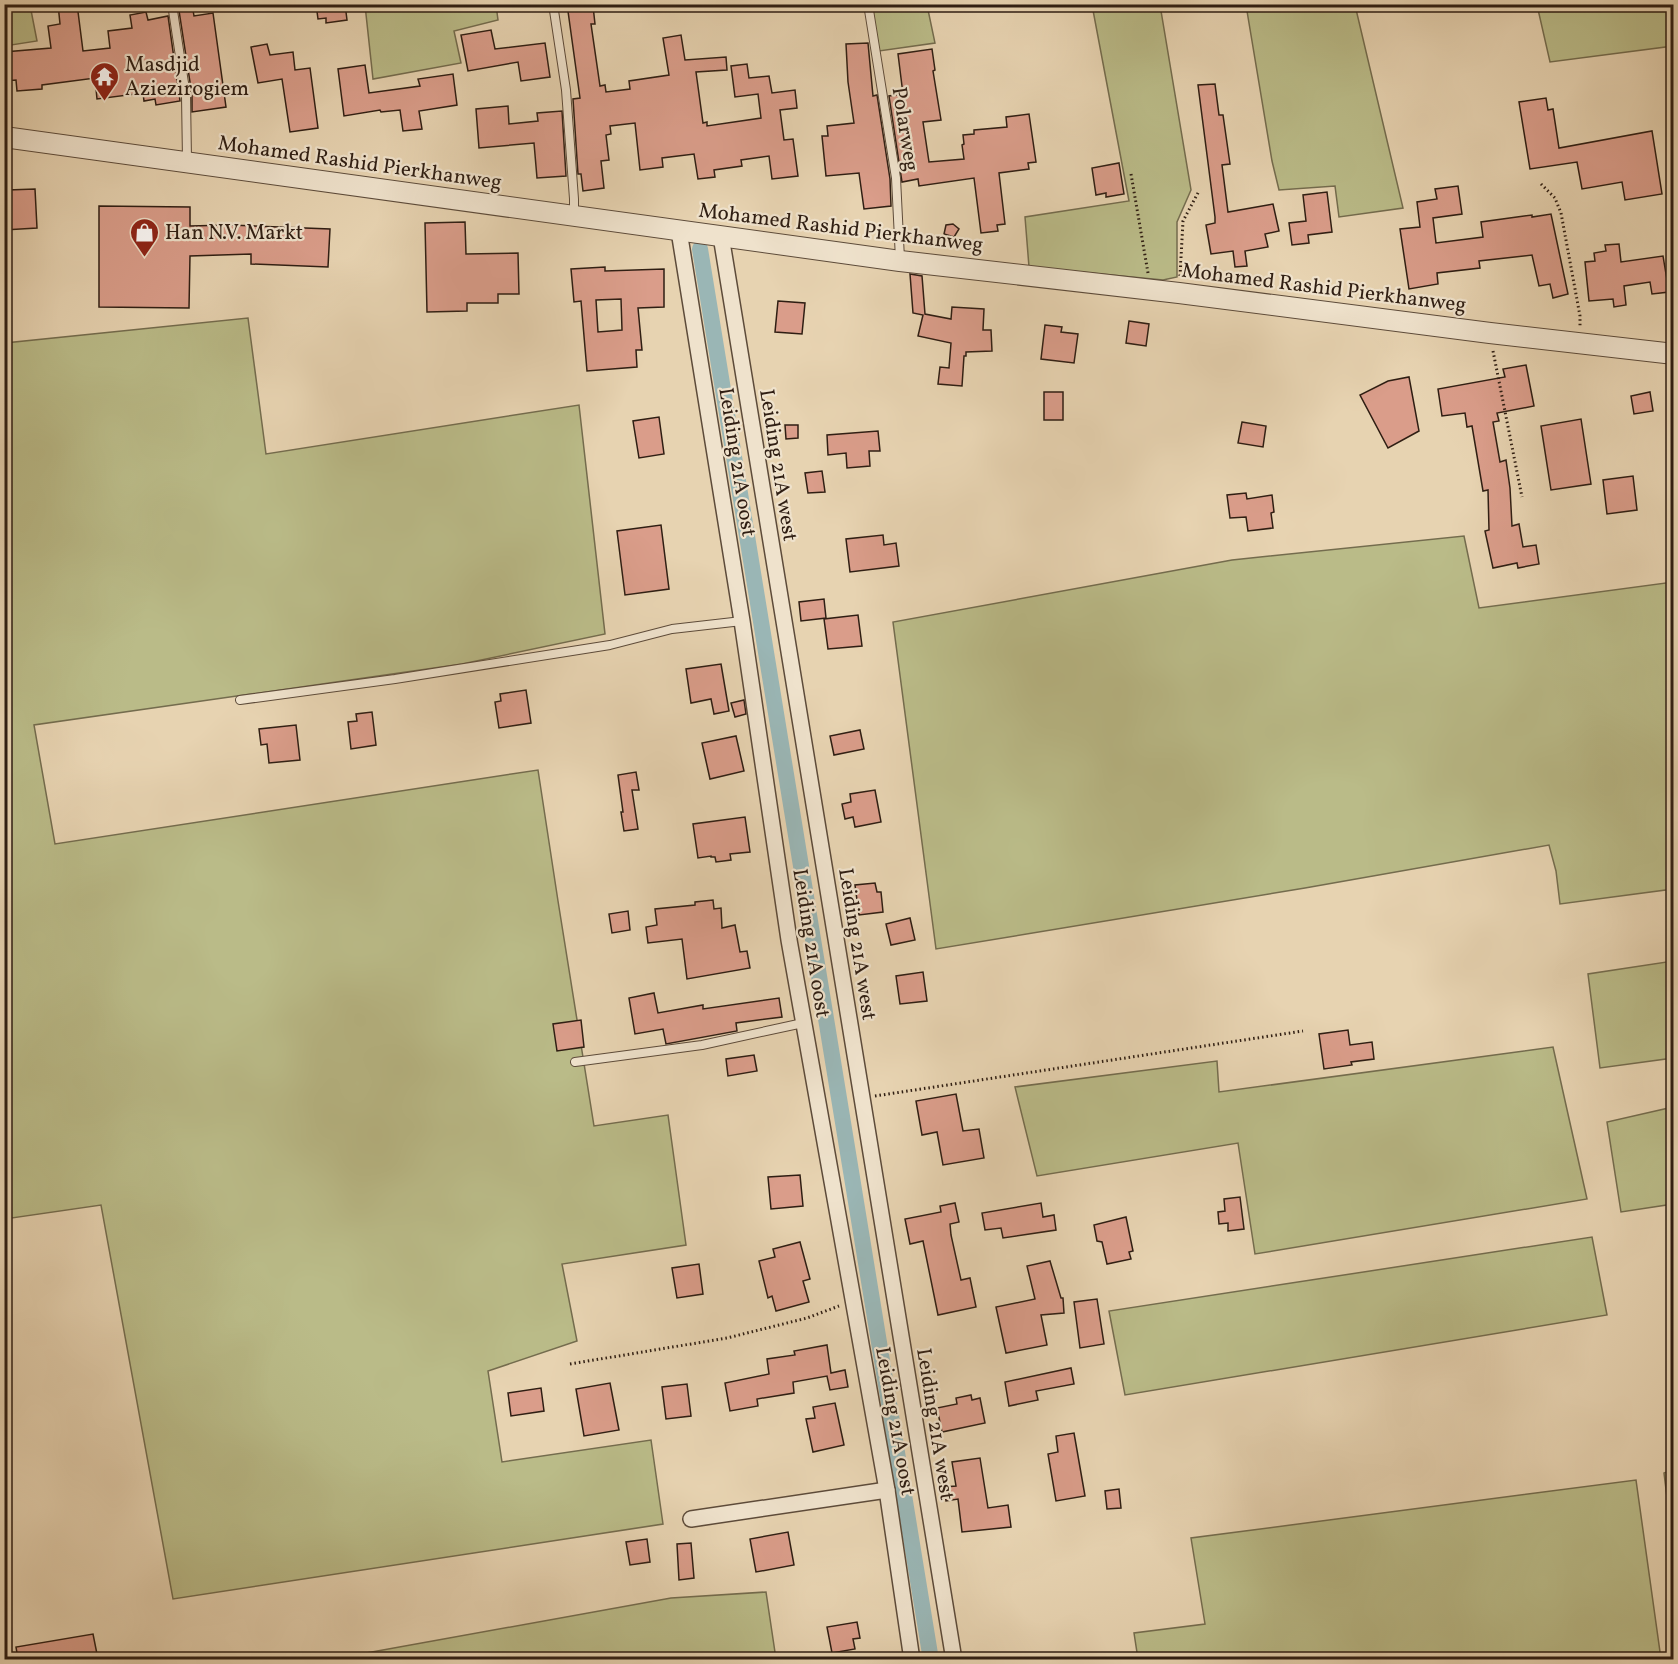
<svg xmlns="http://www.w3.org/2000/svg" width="1678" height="1664" font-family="Vollkorn,serif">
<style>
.green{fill:#babb88;stroke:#746c4e;stroke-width:1.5}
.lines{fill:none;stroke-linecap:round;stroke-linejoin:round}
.canal{stroke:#9ab6b5;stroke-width:16}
.building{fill:#da9d8a;stroke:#2f1e13;stroke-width:1.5;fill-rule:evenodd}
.service-casing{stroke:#5d4b3a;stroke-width:10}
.minor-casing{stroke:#5d4b3a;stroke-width:18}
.tertiary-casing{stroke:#5d4b3a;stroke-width:22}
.path{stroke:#2f1e13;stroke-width:3;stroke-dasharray:1.5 3;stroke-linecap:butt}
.service{stroke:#efe2cc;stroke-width:8}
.minor{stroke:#efe2cc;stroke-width:15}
.tertiary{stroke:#efe2cc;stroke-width:20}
.labels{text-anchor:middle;stroke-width:4.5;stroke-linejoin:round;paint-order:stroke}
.poi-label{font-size:21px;fill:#2f1e13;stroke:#efe2cc;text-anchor:start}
.street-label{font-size:21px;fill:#2f1e13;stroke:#efe2cc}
</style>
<rect width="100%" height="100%" fill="#e7d3b1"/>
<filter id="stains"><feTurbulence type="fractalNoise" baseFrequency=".00333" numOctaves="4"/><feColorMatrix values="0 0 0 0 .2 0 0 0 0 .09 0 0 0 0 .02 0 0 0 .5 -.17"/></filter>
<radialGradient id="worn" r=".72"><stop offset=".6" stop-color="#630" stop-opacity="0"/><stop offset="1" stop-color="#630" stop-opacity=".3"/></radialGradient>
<g class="green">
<polygon points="4,5 30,5 37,41 5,46"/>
<polygon points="365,5 496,5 498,20 454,31 461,63 373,79"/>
<polygon points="871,5 927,5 935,43 879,51"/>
<polygon points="1092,5 1160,5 1191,190 1177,222 1177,277 1163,280 1029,267 1025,217 1129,201"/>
<polygon points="1246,5 1355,5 1403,208 1339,217 1335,186 1279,190 1272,161"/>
<polygon points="1537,5 1673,5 1673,46 1550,62"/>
<polygon points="248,318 266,454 579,405 605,634 462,664 34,725 55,844 538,770 558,901 594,1126 668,1115 686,1245 562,1264 577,1341 488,1371 502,1462 651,1440 663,1524 173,1599 101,1205 5,1219 5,343"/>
<polygon points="1464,536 1479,608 1673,582 1673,889 1560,904 1556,871 1549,845 1305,888 936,949 893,622 1232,560"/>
<polygon points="1673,961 1673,1058 1600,1068 1588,974"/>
<polygon points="1553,1047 1587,1199 1255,1254 1238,1143 1037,1176 1015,1087 1217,1061 1219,1092"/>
<polygon points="1673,1107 1673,1204 1621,1212 1607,1122"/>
<polygon points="1592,1237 1607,1315 1125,1395 1109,1311"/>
<polygon points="1673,1470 1674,1538 1672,1538 1664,1473"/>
<polygon points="1636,1480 1661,1659 1138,1659 1134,1633 1205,1624 1191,1538"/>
<polygon points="766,1592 776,1659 333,1659 671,1598"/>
</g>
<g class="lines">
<polyline class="canal" points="700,249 931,1660"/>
</g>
<g class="building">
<polygon points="58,4 77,4 83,51 110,48 108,31 132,28 130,15 146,12 148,20 168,16 180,101 156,105 155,99 144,101 143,93 97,99 95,78 42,85 42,89 17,91 16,80 4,81 4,52 51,48 48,26 60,24"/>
<polygon points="178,4 192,4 194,16 213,13 226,107 192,112 192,95"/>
<polygon points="316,4 345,4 347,20 326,23 326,18 318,19"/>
<polygon points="567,4 586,4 586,7 593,6 595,24 591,24 600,86 605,85 606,92 630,89 629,81 669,75 663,38 681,35 685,60 726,57 727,70 696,72 703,123 707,122 707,126 761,118 758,94 735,97 731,66 747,64 749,78 769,76 772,93 795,90 797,108 780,110 784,140 793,139 798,176 772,179 769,156 741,160 742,166 714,170 715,177 698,179 694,154 662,158 663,167 640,170 635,123 610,126 611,134 606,135 609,160 601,161 604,188 583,191 581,174 578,174 573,99 580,98"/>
<polygon points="491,30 495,49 545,43 550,77 521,81 518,62 468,71 461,35"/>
<polygon points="868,43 873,96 877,95 890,179 891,206 864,209 859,173 826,176 822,136 828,136 827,126 854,123 848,82 846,44"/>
<polygon points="267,44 270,55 293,52 295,70 310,68 318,128 290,132 282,79 258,83 251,47"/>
<polygon points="932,49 935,70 933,71 941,120 923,122 929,162 964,159 962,145 964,144 963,135 974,134 974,130 1007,127 1006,117 1029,114 1036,162 1028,163 1029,169 999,173 1005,224 997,225 998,231 981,233 974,178 919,186 918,179 902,182 889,96 903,94 898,54"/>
<polygon points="365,65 369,93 420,86 418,79 453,74 457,105 419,111 422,129 403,131 400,110 381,112 380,110 344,116 338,69"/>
<polygon points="1215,84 1219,115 1223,115 1230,164 1222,165 1228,212 1273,204 1279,231 1265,234 1268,247 1245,251 1247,266 1235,267 1233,251 1211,254 1206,225 1215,223 1215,217 1198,85"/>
<polygon points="1546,98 1548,110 1553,109 1559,148 1652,131 1662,194 1625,200 1622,182 1582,189 1577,162 1530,169 1519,102"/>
<polygon points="508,106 509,124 538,121 537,113 562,111 566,176 537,178 534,143 479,148 476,109"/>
<polygon points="1119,163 1124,194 1106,197 1106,193 1096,195 1092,168"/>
<polygon points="1458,186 1462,214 1433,218 1436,243 1483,237 1481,222 1532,215 1532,217 1551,214 1568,294 1553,298 1550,284 1539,286 1532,255 1479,261 1480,268 1437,273 1438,284 1409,289 1400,229 1420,227 1417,202 1437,199 1435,189"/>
<polygon points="35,189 37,228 4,230 4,211 9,211 8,190"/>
<polygon points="1327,192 1332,232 1308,235 1309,243 1292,245 1289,223 1306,221 1303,195"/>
<polygon points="99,206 190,207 190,226 229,225 330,229 328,267 251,264 251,254 190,256 189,308 99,307"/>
<polygon points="465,222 466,254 518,253 519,294 498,294 498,303 467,303 467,311 427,312 425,223"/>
<polygon points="953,224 959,229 954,237 944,234 946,225"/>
<polygon points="1619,244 1621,262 1663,256 1669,292 1652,294 1650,282 1624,286 1626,305 1614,307 1613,299 1589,301 1585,262 1595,261 1594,253 1606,251 1605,245"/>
<path d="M605,267V271L664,269V307L638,308L642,350H636L637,367L587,371L581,301L574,302L571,269ZM621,299L622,330L598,332L596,300Z"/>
<polygon points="910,274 922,276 925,314 951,319 952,307 984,309 983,330 991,330 992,351 966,352 966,356 964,356 962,386 938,384 940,367 949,368 951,343 918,336 923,315 913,313"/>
<polygon points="778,301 805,303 802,334 775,332"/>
<polygon points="1129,321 1149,324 1146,346 1126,343"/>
<polygon points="1045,325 1062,327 1061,332 1078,334 1074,363 1041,359"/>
<polygon points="1526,365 1534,406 1497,413 1499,421 1493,422 1500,462 1506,460 1510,488 1512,526 1519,524 1523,547 1536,545 1539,564 1518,568 1517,563 1493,568 1485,531 1489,530 1488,490 1483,491 1472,426 1467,427 1465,413 1442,416 1438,389 1505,377 1503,369"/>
<polygon points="1409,377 1419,431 1388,448 1360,395 1388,381"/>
<rect x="1044" y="392" width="19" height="28"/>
<polygon points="1650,392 1653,411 1634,414 1631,396"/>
<polygon points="659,417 664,454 639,458 633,421"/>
<polygon points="1581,419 1591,484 1551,490 1541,426"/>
<polygon points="1242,422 1266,426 1263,447 1238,443"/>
<polygon points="785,425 798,425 798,438 786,439"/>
<polygon points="878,431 880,451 869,451 870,466 847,468 846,453 828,455 827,435"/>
<polygon points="822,471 825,492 808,493 805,473"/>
<polygon points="1633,476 1637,510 1607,514 1603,480"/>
<polygon points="1246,493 1247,499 1272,495 1274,512 1271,513 1273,528 1248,531 1246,517 1230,518 1227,495"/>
<polygon points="661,525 669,589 625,595 617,531"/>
<polygon points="883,535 884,545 896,543 899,566 850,572 846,539"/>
<polygon points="824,599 826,618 801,621 799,602"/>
<polygon points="858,615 862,646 828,649 824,619"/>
<polygon points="721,664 729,711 714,714 711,699 691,703 686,669"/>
<polygon points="526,690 531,723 499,728 495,702 501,701 500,694"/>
<polygon points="744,700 746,714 735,717 731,703"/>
<polygon points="372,712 376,745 351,749 348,722 357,721 356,714"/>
<polygon points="296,725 300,760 269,763 267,744 261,745 259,729"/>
<polygon points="860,730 864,749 834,755 830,736"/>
<polygon points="736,736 744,771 710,779 702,743"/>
<polygon points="636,772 639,790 632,790 638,829 624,831 621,812 623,812 618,775"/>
<polygon points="875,790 881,822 855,827 853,817 845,819 842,804 851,802 850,794"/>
<polygon points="745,817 750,852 730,854 731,860 716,862 715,857 711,857 711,856 698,858 693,824"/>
<polygon points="875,883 877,892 881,892 883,912 859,915 855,885"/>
<polygon points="713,900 714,909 721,908 722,928 735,925 740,952 747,951 750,968 687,979 682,939 648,943 646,927 657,925 655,909 695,905 695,902"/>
<polygon points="628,911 630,930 612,933 609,914"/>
<polygon points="910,918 915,940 891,945 886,924"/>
<polygon points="923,972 927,1001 900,1004 896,976"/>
<polygon points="654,993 658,1013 703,1005 703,1009 779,998 782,1017 736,1023 737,1031 666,1044 663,1029 635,1034 629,998"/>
<polygon points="581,1020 584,1047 557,1051 553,1024"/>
<polygon points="1348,1030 1350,1045 1372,1042 1374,1059 1351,1062 1352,1065 1324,1069 1319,1034"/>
<polygon points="754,1055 757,1071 728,1076 726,1059"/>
<polygon points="956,1094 963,1131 979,1129 984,1158 943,1165 937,1132 922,1135 916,1101"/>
<polygon points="800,1175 803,1206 771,1209 768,1177"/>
<polygon points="1240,1197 1244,1229 1228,1231 1228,1223 1219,1224 1218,1212 1225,1211 1224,1199"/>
<polygon points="955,1203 959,1222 950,1224 951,1235 961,1280 970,1278 976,1307 938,1315 923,1241 910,1244 905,1219 941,1212 940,1206"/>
<polygon points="1041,1203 1043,1217 1054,1215 1056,1230 1003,1238 1001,1228 985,1230 982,1213"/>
<polygon points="1126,1217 1133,1251 1129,1252 1131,1259 1107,1264 1102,1242 1097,1241 1094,1225"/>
<polygon points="800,1242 810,1279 803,1281 809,1302 776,1311 772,1296 768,1298 759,1261 775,1257 773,1249"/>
<polygon points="1050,1261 1061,1298 1063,1298 1064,1313 1041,1315 1047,1345 1006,1353 996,1307 1035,1299 1027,1266"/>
<polygon points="699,1264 703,1294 677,1298 672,1268"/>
<polygon points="1097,1299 1104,1344 1080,1348 1074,1302"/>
<polygon points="827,1345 831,1373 845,1370 848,1387 830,1390 827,1376 793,1382 794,1393 757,1399 758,1406 730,1411 725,1383 769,1374 767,1359 795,1355 794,1351"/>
<polygon points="1071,1368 1074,1384 1036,1391 1038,1400 1009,1406 1005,1382"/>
<polygon points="610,1383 619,1430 584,1436 576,1389"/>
<polygon points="687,1384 691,1416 666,1419 662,1387"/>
<polygon points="541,1388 544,1411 511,1416 508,1393"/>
<polygon points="971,1395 972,1400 980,1398 985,1423 942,1432 937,1408 957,1404 956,1398"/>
<polygon points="835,1403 844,1445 813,1452 806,1419 815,1418 813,1407"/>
<polygon points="1074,1433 1085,1496 1056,1501 1048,1454 1058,1452 1056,1436"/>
<polygon points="980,1458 988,1508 1008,1505 1011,1527 962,1532 958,1499 946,1501 944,1487 956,1486 952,1462"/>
<polygon points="1119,1489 1121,1508 1107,1509 1105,1491"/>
<polygon points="788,1532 794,1565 756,1572 750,1539"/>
<polygon points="647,1539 650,1562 630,1565 626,1542"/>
<polygon points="691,1543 694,1578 679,1580 677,1544"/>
<polygon points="857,1622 860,1638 853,1639 855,1649 832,1653 827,1627"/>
<polygon points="93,1634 98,1659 18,1659 16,1647"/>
</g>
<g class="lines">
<defs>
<g id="service">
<polyline points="172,4 186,96 187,160"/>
<polyline points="553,4 566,90 574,199 574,215"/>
<polyline points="868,4 896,178 900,259"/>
<polyline points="240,700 395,679 610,645 672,629 742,621"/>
<polyline points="575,1062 702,1045 803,1023"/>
</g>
<g id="minor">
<polyline points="679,231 742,621 789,940 887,1490 912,1660"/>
<polyline points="721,236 954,1660"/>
<polyline points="691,1519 887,1490"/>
</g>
<polyline id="tertiary" points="4,137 900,261 1179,293 1490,333 1674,354"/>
</defs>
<use href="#service" class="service-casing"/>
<use href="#minor" class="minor-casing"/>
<use href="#tertiary" class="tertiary-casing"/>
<g class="path">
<polyline points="1131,174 1148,273"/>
<polyline points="1541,184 1555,198 1561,213 1580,316 1580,326"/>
<polyline points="1180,276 1183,221 1199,191"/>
<polyline points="1493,351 1522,497"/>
<polyline points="875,1096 1303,1031"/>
<polyline points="570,1364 727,1338 807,1318 839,1306"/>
</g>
<use href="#service" class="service"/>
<use href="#minor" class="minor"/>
<use href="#tertiary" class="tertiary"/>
</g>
<defs>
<symbol id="temple-pin" viewBox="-11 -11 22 30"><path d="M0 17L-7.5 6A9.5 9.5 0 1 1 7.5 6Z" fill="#8f2418" stroke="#efe2cc"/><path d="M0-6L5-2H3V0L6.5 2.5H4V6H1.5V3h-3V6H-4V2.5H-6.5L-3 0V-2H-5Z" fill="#fff"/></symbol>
<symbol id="shop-pin" viewBox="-11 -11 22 30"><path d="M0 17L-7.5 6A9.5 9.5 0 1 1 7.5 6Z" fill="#8f2418" stroke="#efe2cc"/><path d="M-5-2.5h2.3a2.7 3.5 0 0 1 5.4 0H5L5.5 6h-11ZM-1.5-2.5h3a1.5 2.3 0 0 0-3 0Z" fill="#fff"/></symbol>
</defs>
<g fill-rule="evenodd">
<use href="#temple-pin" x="88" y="60" width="33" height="45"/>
<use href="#shop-pin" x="128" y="216" width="33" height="45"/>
</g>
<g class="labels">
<g class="poi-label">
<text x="125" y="71">Masdjid<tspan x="125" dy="24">Aziezirogiem</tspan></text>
<text x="165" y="239">Han N.V. Markt</text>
</g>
<g class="street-label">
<text transform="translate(906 129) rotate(81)" y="7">Polarweg</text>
<text transform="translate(360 162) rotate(8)" y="7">Mohamed Rashid Pierkhanweg</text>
<text transform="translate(841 227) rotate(7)" y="7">Mohamed Rashid Pierkhanweg</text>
<text transform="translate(1324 287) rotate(7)" y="7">Mohamed Rashid Pierkhanweg</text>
<text transform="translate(738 462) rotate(81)" y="7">Leiding 21A oost</text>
<text transform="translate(779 465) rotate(81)" y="7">Leiding 21A west</text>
<text transform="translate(812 943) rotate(81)" y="7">Leiding 21A oost</text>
<text transform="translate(858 944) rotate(81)" y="7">Leiding 21A west</text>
<text transform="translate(896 1421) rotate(80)" y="7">Leiding 21A oost</text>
<text transform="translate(936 1424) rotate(81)" y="7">Leiding 21A west</text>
</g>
</g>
<rect width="1678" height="1664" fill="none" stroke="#e7d3b1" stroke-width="24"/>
<rect x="6" y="6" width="1666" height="1652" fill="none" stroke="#2f1e13" stroke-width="3"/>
<rect x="12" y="12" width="1654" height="1640" fill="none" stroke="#2f1e13" stroke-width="1.5"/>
<rect width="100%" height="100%" filter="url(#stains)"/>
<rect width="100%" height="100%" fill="url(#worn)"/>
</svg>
